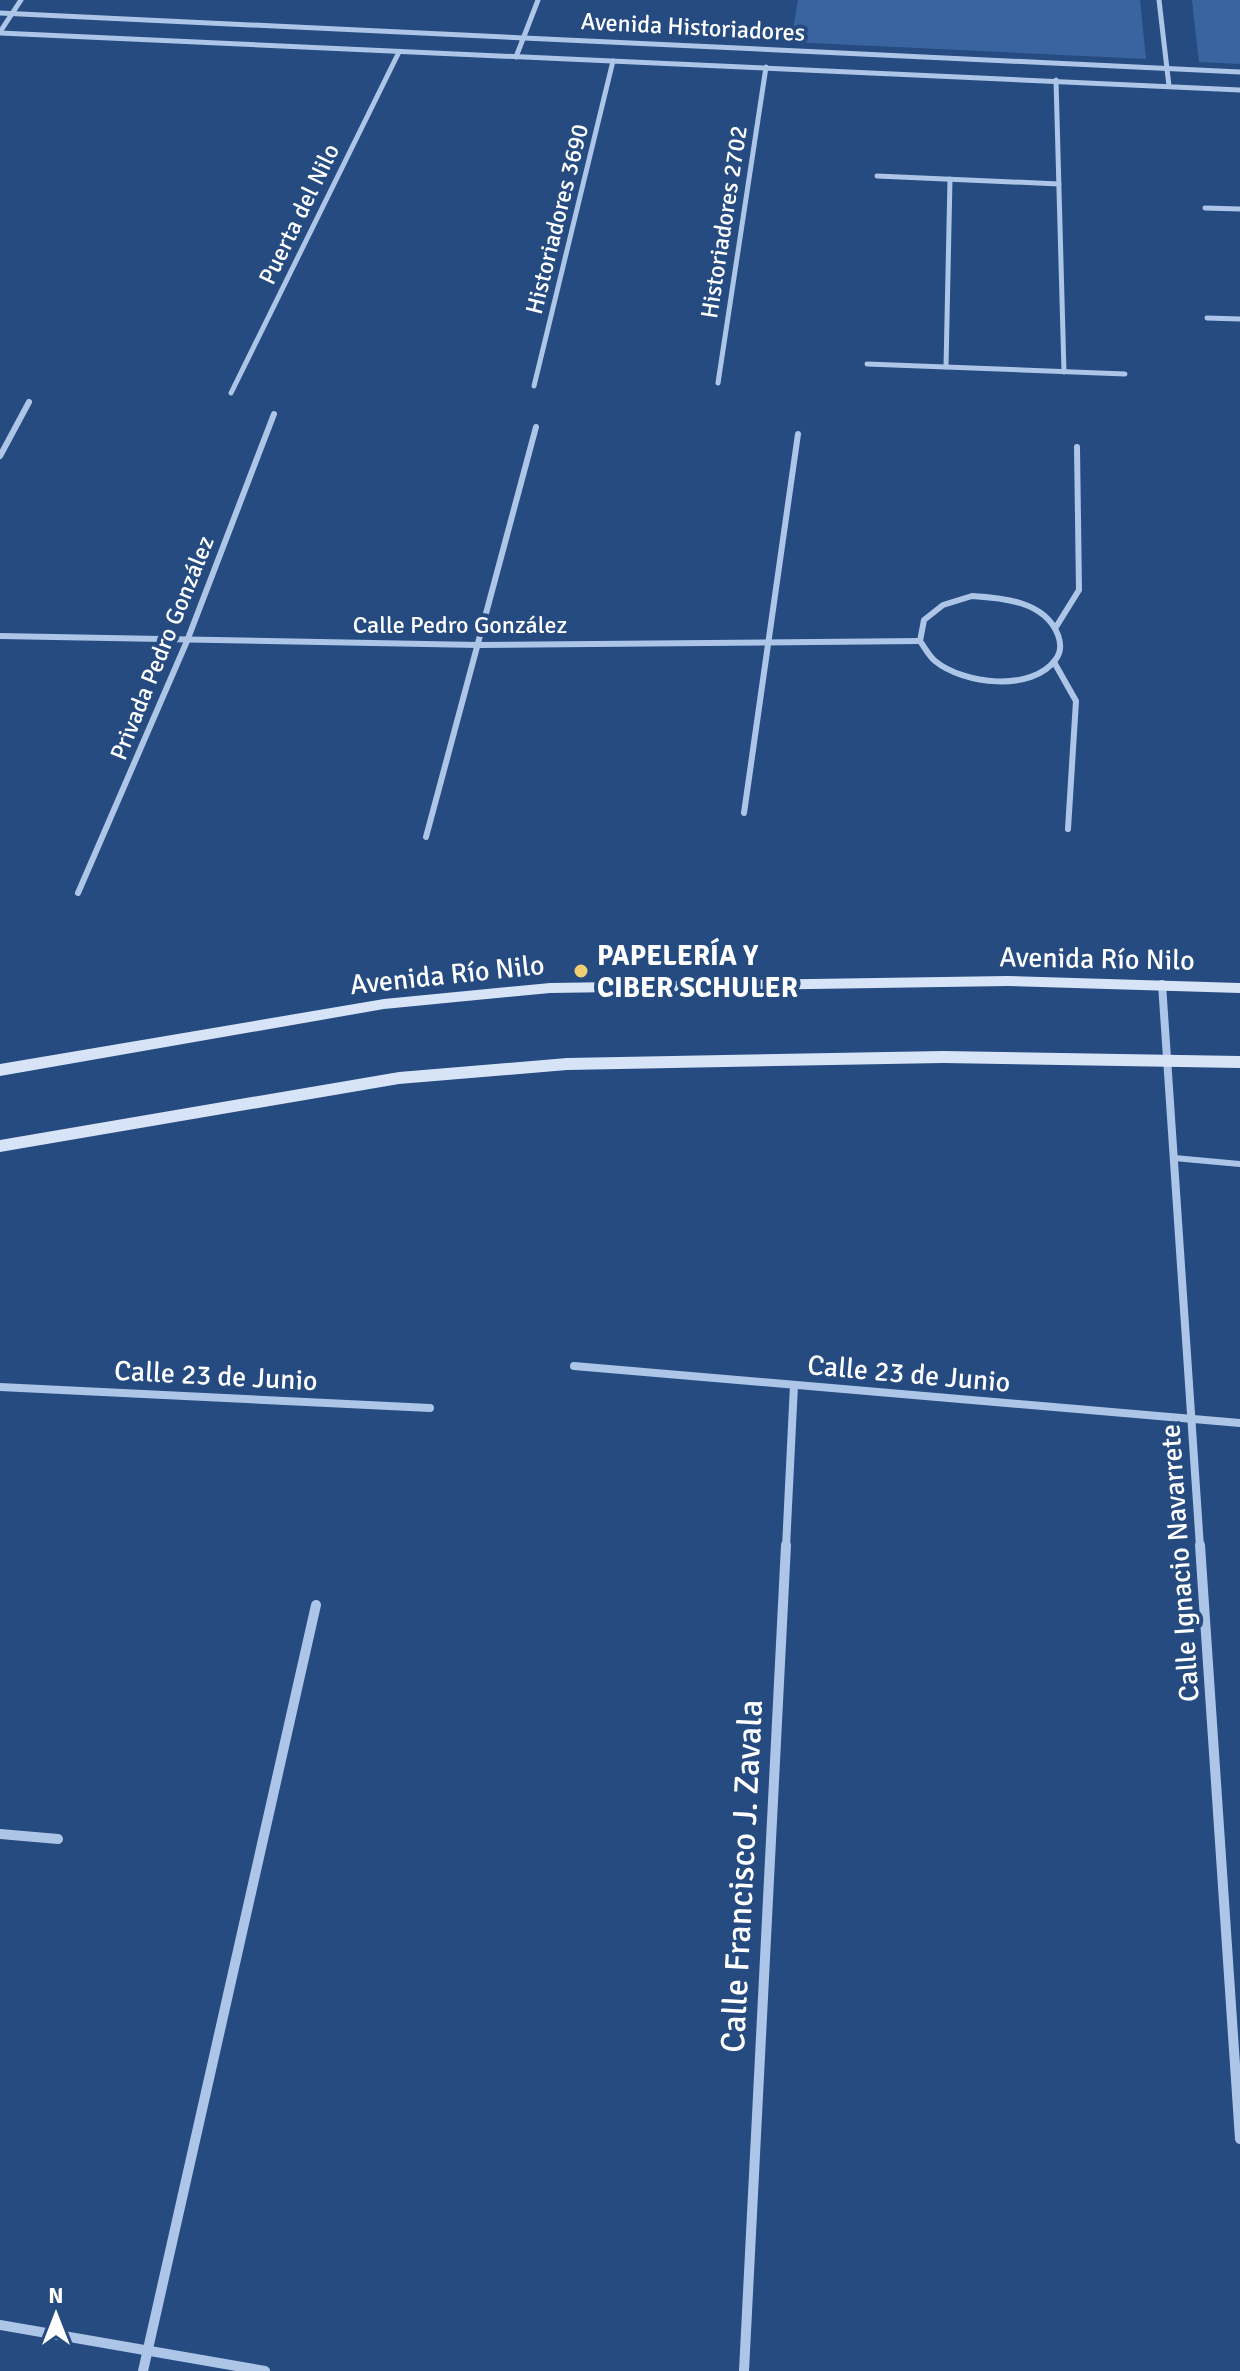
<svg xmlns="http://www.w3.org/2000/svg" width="1240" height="2371" font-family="Signika,sans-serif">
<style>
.green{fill:#3a649f}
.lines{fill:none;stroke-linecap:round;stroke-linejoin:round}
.service{stroke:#adc5e7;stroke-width:6}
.minor-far3{stroke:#adc5e7;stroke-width:5}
.minor-far2{stroke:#adc5e7;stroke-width:6}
.minor-far1{stroke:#adc5e7;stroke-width:8}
.minor{stroke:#adc5e7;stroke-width:10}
.secondary{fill:#d7e3f6;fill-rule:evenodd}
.poi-dot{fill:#f0cf72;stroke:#254b81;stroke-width:3}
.labels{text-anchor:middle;stroke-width:8;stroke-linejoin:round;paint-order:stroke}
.far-street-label{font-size:24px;fill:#fff;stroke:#254b81}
.poi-label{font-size:28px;font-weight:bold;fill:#fff;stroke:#254b81;text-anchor:start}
.street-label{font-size:28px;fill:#fff;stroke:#254b81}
.near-street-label{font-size:34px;fill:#fff;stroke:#254b81}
</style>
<rect width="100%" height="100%" fill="#254b81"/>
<g class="green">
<polygon points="798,0 1140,0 1146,59 791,42"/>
<polygon points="1192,0 1240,0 1240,64 1199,62"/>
</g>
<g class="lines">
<polyline class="service" points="1174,1158 1240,1164"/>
<g class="minor-far3">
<polyline points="1159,0 1169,86"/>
<polyline points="0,13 1240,72"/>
<polyline points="0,32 21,0"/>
<polyline points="0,33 1240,90"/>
<polyline points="516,57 538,0"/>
<polyline points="1056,80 1064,372"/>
<polyline points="877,176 1059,184"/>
<polyline points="1205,208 1240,209"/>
<polyline points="1207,318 1240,319"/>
<polyline points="867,364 1125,374"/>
<polyline points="946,367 950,179"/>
<polyline points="718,383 766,67"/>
<polyline points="534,386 613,61"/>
<polyline points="231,393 399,52"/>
</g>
<g class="minor-far2">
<polyline points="0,456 29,402"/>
<path d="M972,596C1003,598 1045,601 1058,635C1061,643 1061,652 1056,659C1032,693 963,684 935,661C929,656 925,648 920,641L924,620L943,605Z"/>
<polyline points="1056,627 1079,590 1077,447"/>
<polyline points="0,636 478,645 920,641"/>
<polyline points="1054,662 1076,701 1068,829"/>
<polyline points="744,813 798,434"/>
<polyline points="426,837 536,427"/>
<polyline points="78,893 187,641 274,414"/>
</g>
<g class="minor-far1">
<polyline points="1162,984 1200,1547"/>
<polyline points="574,1366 1240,1423"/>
<polyline points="0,1387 430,1408"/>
<polyline points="786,1547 794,1385"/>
</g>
<g class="minor">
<polyline points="1200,1545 1240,2139"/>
<polyline points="0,1834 58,1839"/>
<polyline points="0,2325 265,2371"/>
<polyline points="143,2371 316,1605"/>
<polyline points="744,2371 786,1545"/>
</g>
<g class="secondary">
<polygon points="1008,976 1240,983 1240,993 1008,986 550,993 384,1009 0,1076 0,1064 384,999 550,983"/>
<polygon points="943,1051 1240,1056 1240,1068 943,1063 567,1070 399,1084 0,1152 0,1140 399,1072 567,1058"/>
</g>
</g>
<circle class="poi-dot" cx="581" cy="971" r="8"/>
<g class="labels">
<g class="far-street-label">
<text transform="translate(693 27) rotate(3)" y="8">Avenida Historiadores</text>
<text transform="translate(299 214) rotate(-64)" y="8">Puerta del Nilo</text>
<text transform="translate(557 219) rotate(-76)" y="8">Historiadores 3690</text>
<text transform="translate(724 222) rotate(-81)" y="8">Historiadores 2702</text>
<text x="460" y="633">Calle Pedro González</text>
<text transform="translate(162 648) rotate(-68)" y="8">Privada Pedro González</text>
</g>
<g class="poi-label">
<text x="597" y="965">PAPELERÍA Y<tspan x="597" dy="32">CIBER SCHULER</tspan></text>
</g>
<g class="street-label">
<text transform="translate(1097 958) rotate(1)" y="10">Avenida Río Nilo</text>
<text transform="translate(447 974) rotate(-6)" y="10">Avenida Río Nilo</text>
<text transform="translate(909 1373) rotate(5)" y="10">Calle 23 de Junio</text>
<text transform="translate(216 1375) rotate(3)" y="10">Calle 23 de Junio</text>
<text transform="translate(1179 1563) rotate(-94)" y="10">Calle Ignacio Navarrete</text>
</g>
<g class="near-street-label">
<text transform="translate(741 1876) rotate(-87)" y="12">Calle Francisco J. Zavala</text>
</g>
</g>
<g transform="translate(56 2315)" stroke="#254b81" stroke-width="6" paint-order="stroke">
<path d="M0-6L14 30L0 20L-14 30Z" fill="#ffffff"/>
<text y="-12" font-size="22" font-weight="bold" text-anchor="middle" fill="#ffffff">N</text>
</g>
</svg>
